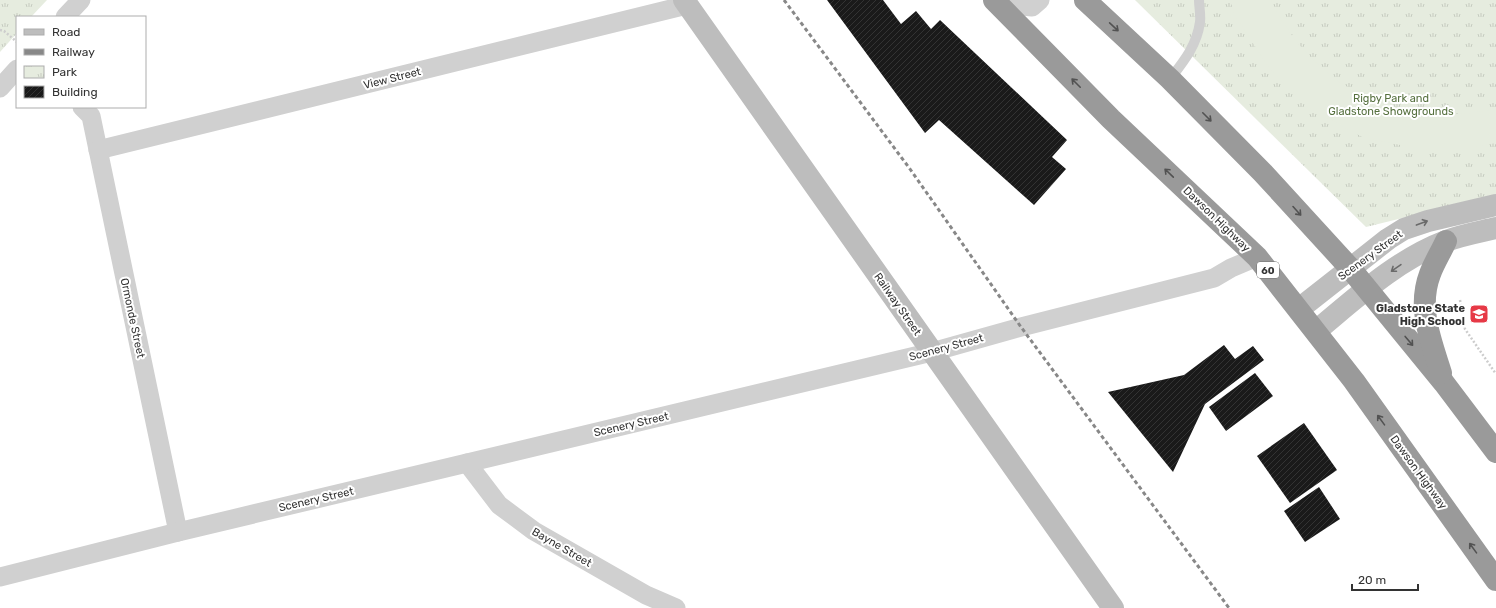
<svg xmlns="http://www.w3.org/2000/svg" width="1496" height="608" font-family="Rubik,sans-serif">
<style>
.park{fill:url(#park-tufts)}
.garden{fill:#e6ecdf}
.building{fill:url(#building-hatch)}
.lines{fill:none;stroke-linecap:round;stroke-linejoin:round}
.path{stroke:#cdcdcd;stroke-width:2.5;stroke-dasharray:2 2;stroke-linecap:butt}
.lane{stroke:#d0d0d0;stroke-width:10}
.street{stroke:#d0d0d0;stroke-width:19}
.secondary{stroke:#bdbdbd;stroke-width:22}
.highway{stroke:#9a9a9a;stroke-width:22}
.rail{stroke:#888;stroke-width:3;stroke-dasharray:4 3;stroke-linecap:butt}
.oneway{stroke:#525252}
.oneway2{stroke:#6a6a6a}
.labels{text-anchor:middle;stroke-width:4;stroke-linejoin:round;paint-order:stroke}
.shield{fill:#fff;stroke:#707070;stroke-width:1}
.shield-label{font-size:10px;font-weight:bold;fill:#333}
.street-label{font-size:11px;fill:#333;stroke:#fff}
.park-label{font-size:11px;fill:#56703f;stroke:#fff}
.poi-label{font-size:11px;font-weight:bold;fill:#333;stroke:#fff;text-anchor:end}
</style>
<defs>
<pattern id="park-tufts" width="24" height="20" patternUnits="userSpaceOnUse"><rect width="24" height="20" fill="#e6ecdf"/><path d="M3 7l-1-3M5 7V3M7 7l1-3M15 17l-1-3M17 17v-4M19 17l1-3" fill="none" stroke="#c6cbc0"/></pattern>
<pattern id="building-hatch" width="6" height="6" patternUnits="userSpaceOnUse"><rect width="6" height="6" fill="#1a1a1a"/><path d="M-1 1l2-2M0 6l6-6M5 7l2-2" fill="none" stroke="#333"/></pattern>
</defs>
<rect width="100%" height="100%" fill="#fff"/>
<g class="park">
<polygon points="0,0 47,0 31,17 17,17 17,33 0,52"/>
<polygon points="1135,0 1496,0 1496,195 1366,227"/>
</g>
<path class="garden" d="M1230,0H1271C1304,69 1367,114 1445,114C1462,114 1480,113 1496,108V143L1473,147H1411L1364,138L1307,107L1270,69L1235,16Z"/>
<g class="building">
<polygon points="827,0 883,0 901,24 916,11 931,29 940,20 1067,140 1052,157 1066,169 1034,205 939,120 925,133"/>
<polygon points="1224,345 1235,359 1253,346 1264,360 1205,404 1173,472 1108,392 1184,375"/>
<polygon points="1255,373 1273,396 1226,431 1209,407"/>
<polygon points="1304,423 1337,470 1290,503 1257,456"/>
<polygon points="1319,487 1340,519 1305,542 1284,511"/>
</g>
<g class="lines">
<g class="path">
<polyline points="0,30 4,31 17,42"/>
<polyline points="1460,300 1465,329 1496,374"/>
</g>
<path class="lane" d="M1170,79C1184,61 1197,45 1200,22C1201,15 1199,7 1199,0"/>
<g class="street">
<polyline points="999,4 1032,7 1040,0"/>
<polyline points="65,17 81,0"/>
<polyline points="0,88 17,69"/>
<polyline points="82,107 91,116 178,532"/>
<polyline points="98,150 687,5"/>
<polyline points="467,463 499,505 534,531 646,595 676,608"/>
<polyline points="0,577 178,532 932,352 1021,327 1214,278 1231,268 1257,257"/>
</g>
<g class="secondary">
<polyline points="684,0 1113,608"/>
<polyline points="1299,309 1388,239 1404,229 1428,221 1496,205"/>
<path d="M1316,331C1356,298 1396,260 1446,241C1462,235 1479,232 1496,228"/>
</g>
<g class="highway">
<polyline points="994,0 1111,119 1257,257 1354,381 1496,580"/>
<polyline points="1085,0 1170,79 1263,173 1350,268 1444,383 1496,452"/>
<path d="M1441,373C1431,341 1417,308 1430,274C1434,263 1441,252 1446,241"/>
</g>
<polyline class="rail" points="784,0 910,169 1021,327 1229,608"/>
</g>
<defs><path id="oneway-shaft" d="M-6 0H5M1.5-3L5.5 0L1.5 3" fill="none" stroke-width="1.6" stroke-linecap="round" stroke-linejoin="round"/></defs>
<g class="oneway">
<use href="#oneway-shaft" transform="translate(1114 27) rotate(43)"/>
<use href="#oneway-shaft" transform="translate(1076 83) rotate(-135)"/>
<use href="#oneway-shaft" transform="translate(1207 117) rotate(45)"/>
<use href="#oneway-shaft" transform="translate(1169 173) rotate(-136)"/>
<use href="#oneway-shaft" transform="translate(1297 211) rotate(48)"/>
<use href="#oneway-shaft" transform="translate(1409 341) rotate(50)"/>
<use href="#oneway-shaft" transform="translate(1381 420) rotate(-126)"/>
<use href="#oneway-shaft" transform="translate(1473 548) rotate(-126)"/>
</g>
<g class="oneway2">
<use href="#oneway-shaft" transform="translate(1422 223) rotate(-20)"/>
<use href="#oneway-shaft" transform="translate(1396 268) rotate(145)"/>
</g>
<defs>
<symbol id="school-square" viewBox="-11 -11 22 22"><rect x="-9" y="-9" width="18" height="18" rx="4" fill="#e63946" stroke="#fff"/><path d="M0-5L7-2L0 1L-7-2ZM-4 1L0 2.5L4 1V4Q0 6-4 4Z" fill="#fff"/></symbol>
</defs>
<g fill-rule="evenodd">
<use href="#school-square" x="1468" y="303" width="22" height="22"/>
</g>
<g class="labels">
<rect class="shield" x="1257" y="262" width="22" height="16" rx="3"/>
<g class="shield-label">
<text x="1268" y="274">60</text>
</g>
<g class="street-label">
<text transform="translate(392 78) rotate(-14)" y="4">View Street</text>
<text transform="translate(1217 219) rotate(44)" y="4">Dawson Highway</text>
<text transform="translate(1370 255) rotate(-36)" y="4">Scenery Street</text>
<text transform="translate(898 304) rotate(55)" y="4">Railway Street</text>
<text transform="translate(133 318) rotate(78)" y="4">Ormonde Street</text>
<text transform="translate(946 347) rotate(-15)" y="4">Scenery Street</text>
<text transform="translate(631 424) rotate(-13)" y="4">Scenery Street</text>
<text transform="translate(1419 472) rotate(54)" y="4">Dawson Highway</text>
<text transform="translate(316 499) rotate(-13)" y="4">Scenery Street</text>
<text transform="translate(562 547) rotate(30)" y="4">Bayne Street</text>
</g>
<g class="park-label">
<text x="1391" y="102">Rigby Park and<tspan x="1391" dy="13">Gladstone Showgrounds</tspan></text>
</g>
<g class="poi-label">
<text x="1465" y="312">Gladstone State<tspan x="1465" dy="13">High School</tspan></text>
</g>
</g>
<rect x="16" y="16" width="130" height="92" fill="#ffffff" stroke="#adadad"/>
<rect x="24" y="29" width="20" height="6" fill="#bdbdbd" stroke="#adadad"/>
<text x="52" y="36" font-size="12" fill="#333333">Road</text>
<rect x="24" y="49" width="20" height="6" fill="#888888" stroke="#adadad"/>
<text x="52" y="56" font-size="12" fill="#333333">Railway</text>
<rect x="24" y="66" width="20" height="12" fill="url(#park-tufts)" stroke="#adadad"/>
<text x="52" y="76" font-size="12" fill="#333333">Park</text>
<rect x="24" y="86" width="20" height="12" fill="url(#building-hatch)" stroke="#adadad"/>
<text x="52" y="96" font-size="12" fill="#333333">Building</text>
<path d="M1352 584v6h66v-6" fill="none" stroke="#333333" stroke-width="2"/>
<text x="1358" y="584" font-size="12" fill="#333333" stroke="#ffffff" stroke-width="3" paint-order="stroke">20 m</text>
</svg>
